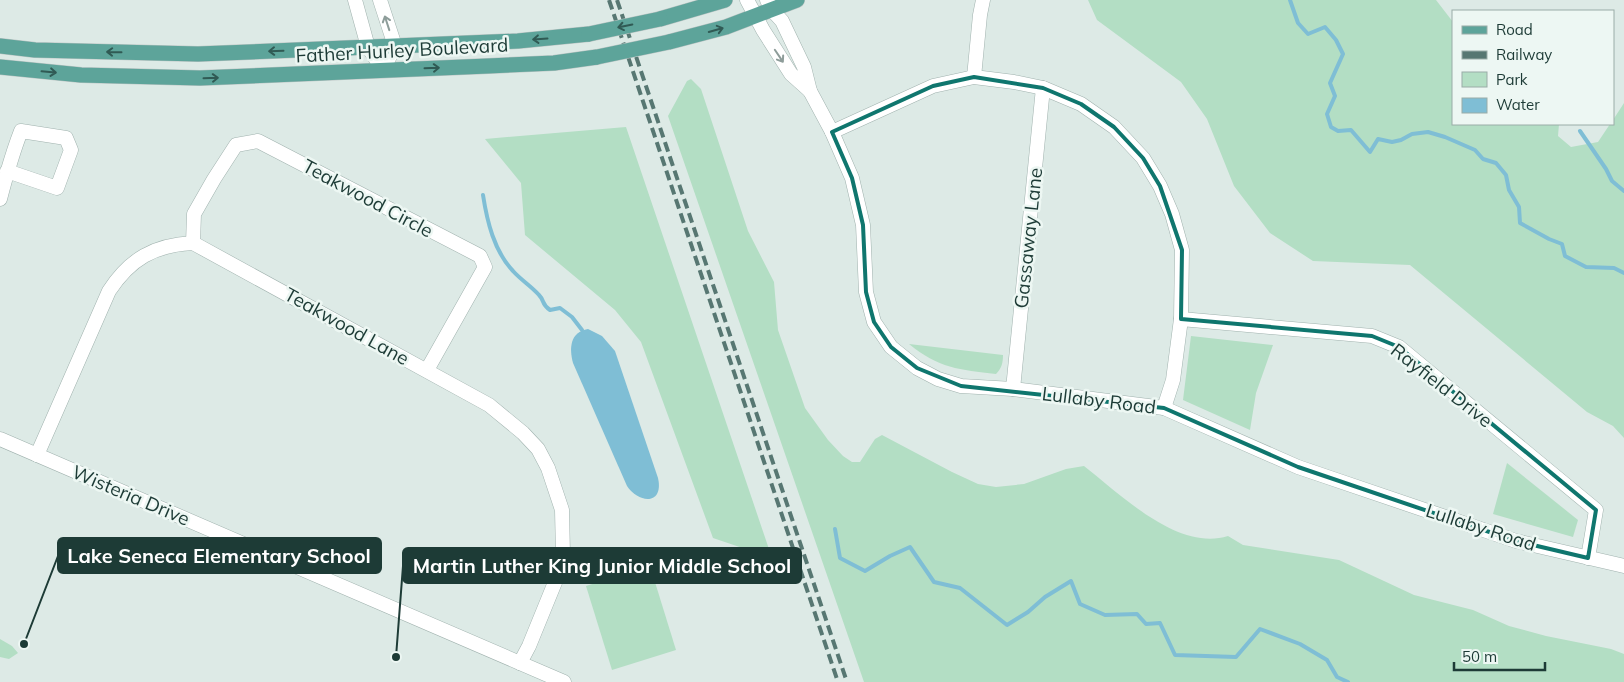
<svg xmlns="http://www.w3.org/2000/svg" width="1624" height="682" font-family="Mulish,sans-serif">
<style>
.green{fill:#b3dec4}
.water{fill:#7fbed5}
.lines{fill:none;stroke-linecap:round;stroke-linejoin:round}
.stream{stroke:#7fbed5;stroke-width:4}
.minor-casing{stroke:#a0b2ae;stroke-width:15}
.major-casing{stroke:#bbc4c3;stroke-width:16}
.minor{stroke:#fff;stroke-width:14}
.major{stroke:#5da49a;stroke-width:15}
.rail{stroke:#577772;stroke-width:4;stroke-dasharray:10 5;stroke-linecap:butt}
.major-bridge-casing{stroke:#bbc4c3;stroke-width:16;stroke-linecap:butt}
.major-bridge{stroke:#5da49a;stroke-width:15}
.oneway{stroke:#8e9d9a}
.oneway2{stroke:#305a54}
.marked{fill:none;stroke:#0f766e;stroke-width:4;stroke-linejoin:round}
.labels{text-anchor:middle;stroke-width:5;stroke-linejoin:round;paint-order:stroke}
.street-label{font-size:19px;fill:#1d3b36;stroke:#edf7f3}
.leader{fill:none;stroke:#1d3b36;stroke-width:2}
.callout-dot{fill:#1d3b36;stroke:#edf7f3;stroke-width:2}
.callout{fill:#1d3b36;stroke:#1d3b36;stroke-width:2}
.callout-label{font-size:20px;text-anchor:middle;font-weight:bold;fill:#fff}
</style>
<rect width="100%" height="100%" fill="#ddeae6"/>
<g class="green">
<polygon points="1088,0 1436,0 1453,22 1453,124 1559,124 1558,136 1571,147 1598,142 1610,124 1613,124 1613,120 1624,103 1624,438 1613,426 1587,412 1410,265 1313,261 1270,233 1234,186 1207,119 1181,82 1097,20"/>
<path d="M691,79L701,89L748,231L774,282L778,330L805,408L828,440L843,456L852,462H860L875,439L882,435L952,472L978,484L996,487L1024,484L1066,469L1084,466C1120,494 1178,552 1228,536L1243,545L1339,560L1414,595L1473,610L1509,626L1546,636L1611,649L1624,654V682H864L668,116L687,81Z"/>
<polygon points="626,127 772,558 713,538 641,342 615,310 525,235 521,183 485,139"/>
<polygon points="1191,336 1273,345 1256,393 1250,430 1183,400"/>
<path d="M909,344L1003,355C1003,362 1002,368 996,374C960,370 938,368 909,344Z"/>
<polygon points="1507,463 1578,520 1573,537 1493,514"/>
<polygon points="650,566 676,650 612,670 586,586"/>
<polygon points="0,639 12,646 18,653 9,659 0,657"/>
</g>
<path class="water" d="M588,329L602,336L615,351L658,478C664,505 639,504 627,486L573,363C569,348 570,332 588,329Z"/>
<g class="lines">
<g class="stream">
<polyline points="1290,0 1298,23 1308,34 1325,27 1336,40 1343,54 1330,83 1335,96 1327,114 1331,127 1338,131 1351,130 1370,152 1378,139 1392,142 1401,140 1412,134 1428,132 1445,137 1475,150 1483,159 1496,163 1506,175 1509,190 1519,207 1520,223 1549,239 1562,244 1565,256 1586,267 1614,268 1624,273"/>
<polyline points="1580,131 1606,169 1612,181 1624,191"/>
<path d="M483,195C487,221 494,251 513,271C521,280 531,286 539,295C545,301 541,304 550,310L560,308L572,317L582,330"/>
<polyline points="835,529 840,558 865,571 890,556 910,547 934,582 960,588 1007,625 1028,612 1045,597 1071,581 1080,604 1105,615 1137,614 1146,624 1160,623 1175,655 1236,657 1260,629 1300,644 1327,660 1337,677 1348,682"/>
</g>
<defs>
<g id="minor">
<polyline points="355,0 368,47 383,70"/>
<polyline points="380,0 395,46 383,70"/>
<polyline points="747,0 763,30 791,74 810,91"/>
<polyline points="767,0 772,10 782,21 804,67 810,91 832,132 852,178 863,225 866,292 874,322 891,347 917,368 938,379 961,386 1013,389 1164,408 1298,467 1516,541 1624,566"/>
<polyline points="974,77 980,15 983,0"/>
<polyline points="832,132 933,86 974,77 1014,82 1043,88 1081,104 1114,127 1143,158 1160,186 1172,214 1182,250 1181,319 1173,380 1164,408"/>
<path d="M0,199C6,176 12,154 21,131L66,138L71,150L57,188L7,171"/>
<polyline points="193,243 194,214 214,179 236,145 258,141 480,256 485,267 427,370"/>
<polyline points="1181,319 1372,336 1399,347 1596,510 1588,558"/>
<polyline points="1013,389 1043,88"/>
<polyline points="0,439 564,682"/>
<path d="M37,455L109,291C130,259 154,245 193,243L489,405L523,433L538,449L548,468L562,510L563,555L558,575L529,646L520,663"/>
</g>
<g id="major">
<polyline points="660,19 725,0"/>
<polyline points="669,42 726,27 797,0"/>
<polyline points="0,46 35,50 198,54 518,41 589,34"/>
<polyline points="0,67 81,75 200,78 488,66 554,63 597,57"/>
</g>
</defs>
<use href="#minor" class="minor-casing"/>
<use href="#major" class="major-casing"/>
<use href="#minor" class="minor"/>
<use href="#major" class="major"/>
<g class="rail">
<polyline points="609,0 838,682"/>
<polyline points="617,0 847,682"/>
</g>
<defs>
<g id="major-bridge">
<polyline points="589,34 660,19"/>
<polyline points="597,57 669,42"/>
</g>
</defs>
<use href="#major-bridge" class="major-bridge-casing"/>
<use href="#major-bridge" class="major-bridge"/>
</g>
<defs><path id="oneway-shaft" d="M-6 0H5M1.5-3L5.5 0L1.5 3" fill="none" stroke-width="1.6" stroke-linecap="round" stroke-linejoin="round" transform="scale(1.25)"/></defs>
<g class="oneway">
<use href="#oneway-shaft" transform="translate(387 23) rotate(-108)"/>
<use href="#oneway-shaft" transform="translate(779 56) rotate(56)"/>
</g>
<g class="oneway2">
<use href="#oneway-shaft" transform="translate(625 26) rotate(168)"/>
<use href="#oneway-shaft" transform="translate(716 30) rotate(-16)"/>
<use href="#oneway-shaft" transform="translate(540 39) rotate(176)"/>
<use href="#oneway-shaft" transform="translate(276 51) rotate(178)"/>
<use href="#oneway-shaft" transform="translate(114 52) rotate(-179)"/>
<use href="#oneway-shaft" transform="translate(432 68) rotate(-2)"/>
<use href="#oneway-shaft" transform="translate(49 72) rotate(5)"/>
<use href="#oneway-shaft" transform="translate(211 78) rotate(-2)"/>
</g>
<path class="marked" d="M974,77L1043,88L1081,104L1114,127L1143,158L1160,186L1182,250L1181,319L1372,336L1399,347L1596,510L1588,558L1516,541L1298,467L1164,408L961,386L917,368L891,347L874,322L866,292L863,225L852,178L832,132L933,86Z"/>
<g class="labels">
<g class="street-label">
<text transform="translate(402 50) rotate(-3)" y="7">Father Hurley Boulevard</text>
<text transform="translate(368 198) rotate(28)" y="7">Teakwood Circle</text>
<text transform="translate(1028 238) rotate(-84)" y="7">Gassaway Lane</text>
<text transform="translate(347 326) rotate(29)" y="7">Teakwood Lane</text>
<text transform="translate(1442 385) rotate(38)" y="7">Rayfield Drive</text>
<text transform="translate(1099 400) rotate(7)" y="7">Lullaby Road</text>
<text transform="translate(131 495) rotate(23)" y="7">Wisteria Drive</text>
<text transform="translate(1481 527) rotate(18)" y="7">Lullaby Road</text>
</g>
</g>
<path class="leader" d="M24 644L58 556M396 657L403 566"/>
<g class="callout-dot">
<circle cx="24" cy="644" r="5"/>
<circle cx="396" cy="657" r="5"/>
</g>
<g class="callout">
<rect x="58" y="538" width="323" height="35" rx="5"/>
<rect x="403" y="548" width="398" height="35" rx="5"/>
</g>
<g class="callout-label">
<text x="219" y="563">Lake Seneca Elementary School</text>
<text x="602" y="573">Martin Luther King Junior Middle School</text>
</g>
<rect x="1452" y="10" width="162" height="115" fill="#edf7f3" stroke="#9aaca7"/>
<rect x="1462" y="26" width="25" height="8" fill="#5da49a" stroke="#9aaca7"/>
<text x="1496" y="35" font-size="15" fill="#1d3b36">Road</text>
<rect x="1462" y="51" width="25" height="8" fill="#577772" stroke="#9aaca7"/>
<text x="1496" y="60" font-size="15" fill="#1d3b36">Railway</text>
<rect x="1462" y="72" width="25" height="15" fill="#b3dec4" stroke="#9aaca7"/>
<text x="1496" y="85" font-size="15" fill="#1d3b36">Park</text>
<rect x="1462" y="98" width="25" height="15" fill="#7fbed5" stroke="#9aaca7"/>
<text x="1496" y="110" font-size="15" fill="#1d3b36">Water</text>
<path d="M1454 662v8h91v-8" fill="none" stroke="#1d3b36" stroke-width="2.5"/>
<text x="1462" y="662" font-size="15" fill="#1d3b36" stroke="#edf7f3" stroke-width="4" paint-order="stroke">50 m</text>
</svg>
